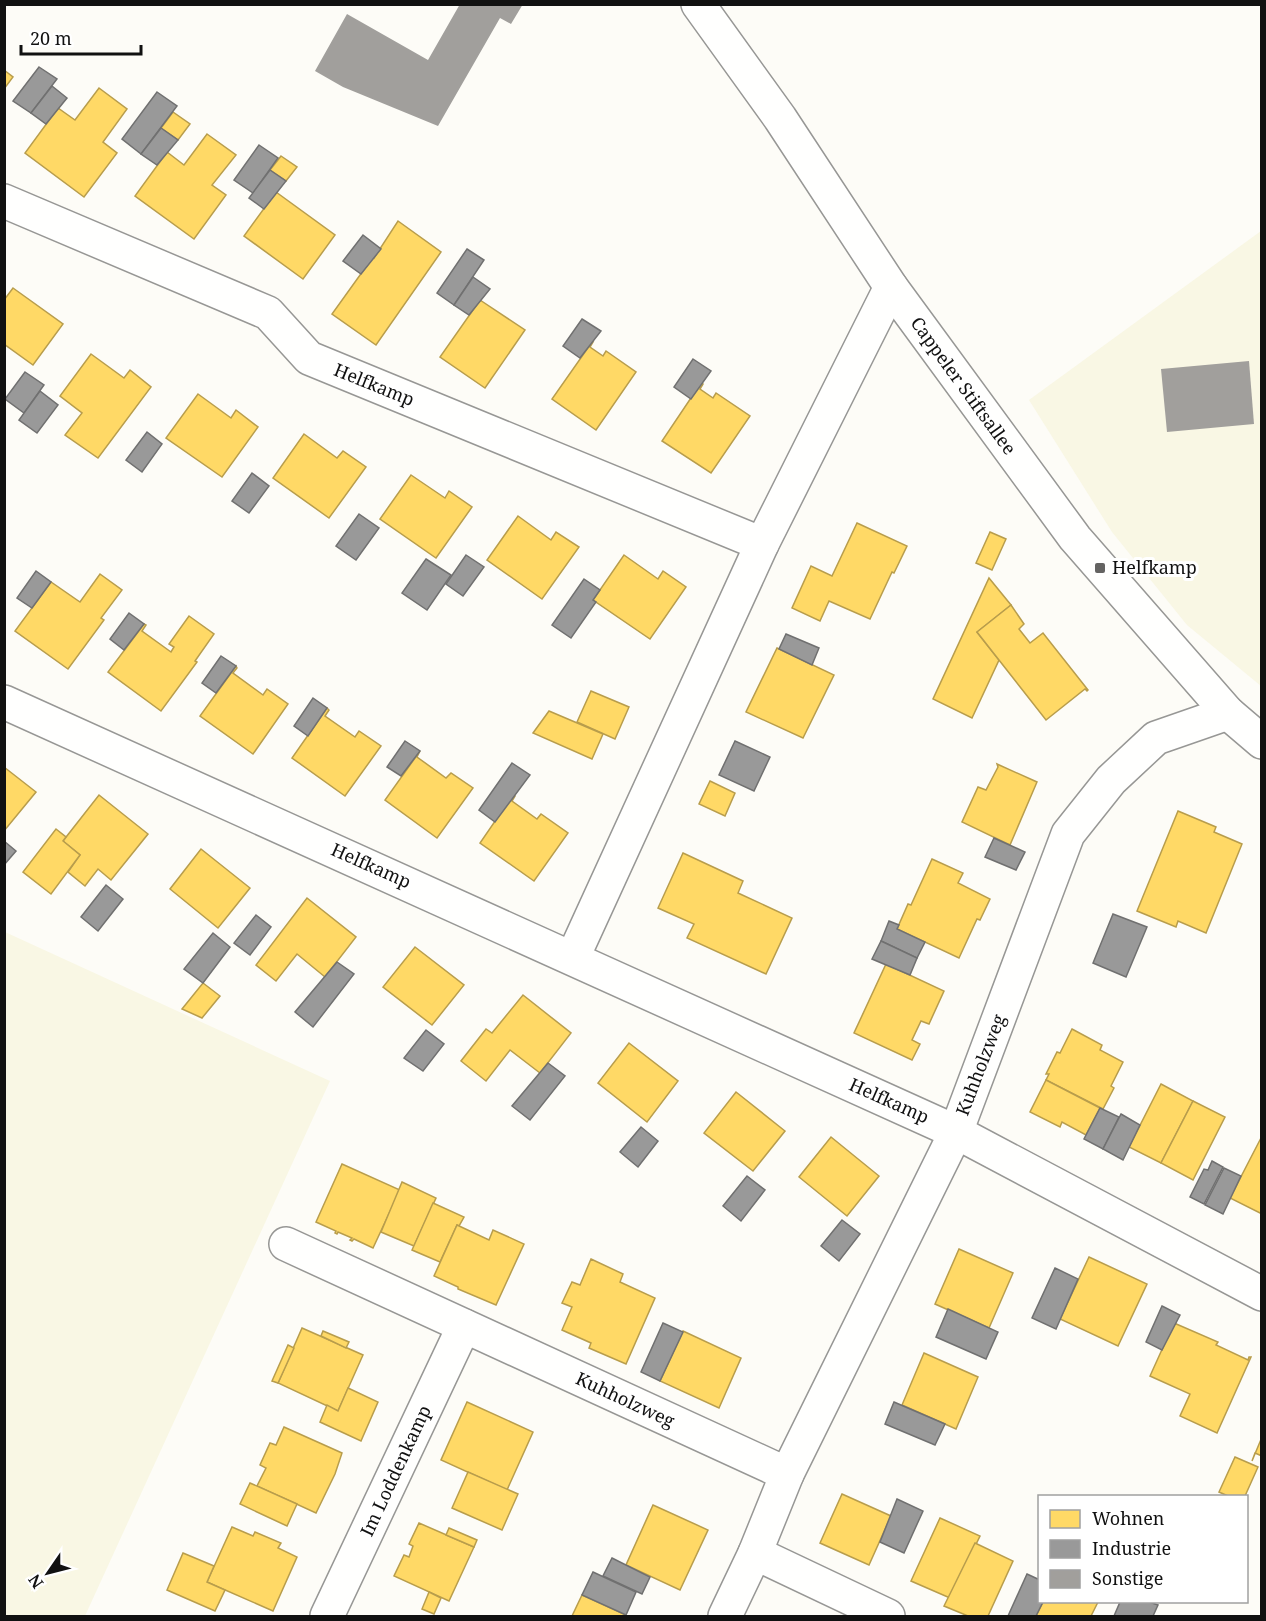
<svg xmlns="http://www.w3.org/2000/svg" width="1266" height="1621" font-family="'Noto Serif',serif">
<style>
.farmland{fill:#f9f7e4}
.homes{fill:#ffd966;stroke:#b89d4c;stroke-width:1.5}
.industry{fill:#999;stroke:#707070;stroke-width:1.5}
.building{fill:#a19f9c}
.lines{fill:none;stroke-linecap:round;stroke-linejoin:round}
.minor-casing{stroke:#979795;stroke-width:36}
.minor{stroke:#fffffe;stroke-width:33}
.poi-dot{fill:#646362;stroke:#fff;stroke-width:2}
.labels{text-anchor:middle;stroke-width:6;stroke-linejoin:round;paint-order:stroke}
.street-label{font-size:18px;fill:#111;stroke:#fff}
.poi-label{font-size:18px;fill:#111;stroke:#fff;text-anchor:start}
</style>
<rect width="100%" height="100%" fill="#fdfcf7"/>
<g class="farmland">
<polygon points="1261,231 1261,686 1187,625 1112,532 1029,400"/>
<polygon points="5,932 330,1081 85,1616 5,1616"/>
</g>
<g class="homes">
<polygon points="4,70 13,77 4,89"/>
<polygon points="99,88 127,109 103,142 117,153 84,197 25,153 58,108 75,120"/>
<polygon points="173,112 190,124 178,140 161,128"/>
<polygon points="207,134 236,155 212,185 226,195 194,239 135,196 167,152 184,165"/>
<polygon points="281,156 297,167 286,181 270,170"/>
<polygon points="276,192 335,235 303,279 244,236"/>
<polygon points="398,221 441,252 376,345 332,314 373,257 374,258"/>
<polygon points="13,288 63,324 33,365 4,344 4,300"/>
<polygon points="480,300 525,330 485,388 440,357"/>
<polygon points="592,342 593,342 590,347 603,356 606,351 636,372 596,430 552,399"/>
<polygon points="91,354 124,378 130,370 151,387 98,458 65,435 82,413 60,396"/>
<polygon points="701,383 703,384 700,389 713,398 716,393 750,416 711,473 662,441"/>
<polygon points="198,394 231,418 236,410 258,427 222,477 166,438"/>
<polygon points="304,434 337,458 343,451 366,467 329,518 273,478"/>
<polygon points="411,475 445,498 449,491 472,507 436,558 380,519"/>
<polygon points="518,516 551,540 556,532 579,547 542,599 487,560"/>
<polygon points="857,523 907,546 894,573 892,572 870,619 829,601 820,621 792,608 811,566 832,576"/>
<polygon points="990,532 1006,539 992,570 976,563"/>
<polygon points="624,555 658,579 663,571 686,587 650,639 593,600"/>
<polygon points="100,574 122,590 101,618 104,620 68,669 15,631 51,582 80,602"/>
<polygon points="989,578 1011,605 977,632 999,660 972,718 933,699"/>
<polygon points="1011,605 1024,624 1019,629 1030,643 1043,633 1088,690 1087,691 1085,689 1046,720 977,632"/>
<polygon points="189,616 214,634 195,661 197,662 161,711 108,672 144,624 146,625 142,631 171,652 174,647 169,644"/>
<polygon points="777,648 834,675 803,738 746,712"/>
<polygon points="236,666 237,668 233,673 263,695 267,689 288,704 253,754 200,716"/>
<polygon points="591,691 629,707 615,739 577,722"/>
<polygon points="327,708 329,710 325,716 355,737 359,731 381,746 345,796 292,758"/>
<polygon points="549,711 603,734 592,759 533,733"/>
<polygon points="420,751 417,757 446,778 451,773 473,788 437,838 385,800"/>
<polygon points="997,764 1037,782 1010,845 962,822 978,787 986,790 998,767"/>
<polygon points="4,767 36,792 4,831"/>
<polygon points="710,781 735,793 725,816 699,804"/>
<polygon points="99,795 148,834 111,880 98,869 85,886 68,872 80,855 63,841"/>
<polygon points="513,795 515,796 512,801 537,819 541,814 568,833 534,881 480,843"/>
<polygon points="1178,811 1216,827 1214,832 1242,844 1206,933 1178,921 1176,927 1137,911"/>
<polygon points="56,829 66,837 63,841 80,855 51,894 23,872"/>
<polygon points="201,849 250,888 218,928 170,889"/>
<polygon points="683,853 743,881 738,893 792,918 766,974 687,938 694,924 658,908"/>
<polygon points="932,859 963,873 958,883 990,899 980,920 977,919 959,958 897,929 908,904 911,905"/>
<polygon points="307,898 356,937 325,977 297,954 276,981 256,965"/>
<polygon points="415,947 464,985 432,1025 383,987"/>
<polygon points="886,964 944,991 929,1024 921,1021 912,1040 920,1044 912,1060 854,1033"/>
<polygon points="203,983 220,996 202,1018 182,1009"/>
<polygon points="523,995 571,1033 540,1073 510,1050 486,1081 461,1061 486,1029 492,1033"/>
<polygon points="1072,1029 1102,1045 1100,1050 1123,1062 1111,1086 1114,1088 1103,1109 1046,1080 1049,1074 1046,1074 1057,1052 1060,1053"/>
<polygon points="629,1043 678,1081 647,1122 598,1083"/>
<polygon points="1046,1080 1100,1108 1086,1135 1062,1122 1060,1127 1030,1112"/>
<polygon points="1161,1084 1193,1101 1161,1163 1129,1147"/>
<polygon points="736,1092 785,1131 753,1171 704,1133"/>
<polygon points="1193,1101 1225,1117 1193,1180 1161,1163"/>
<polygon points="1262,1136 1262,1214 1230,1198"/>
<polygon points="831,1137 879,1176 847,1216 799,1177"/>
<polygon points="342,1164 400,1190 373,1248 354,1239 352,1241 350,1240 352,1238 338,1232 337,1234 335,1233 336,1231 316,1222"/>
<polygon points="402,1182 436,1198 414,1246 381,1232"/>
<polygon points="433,1203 464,1217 459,1226 457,1225 440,1262 412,1250"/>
<polygon points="457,1225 489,1240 493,1230 524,1244 496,1305 458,1289 458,1287 434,1276"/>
<polygon points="959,1249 1013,1273 989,1328 935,1304"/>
<polygon points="1089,1257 1147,1284 1118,1346 1060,1319"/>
<polygon points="591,1259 623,1274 620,1282 655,1298 626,1364 589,1348 591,1343 562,1330 572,1307 562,1303 572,1282 580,1285"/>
<polygon points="1174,1323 1218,1342 1216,1345 1248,1360 1249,1357 1251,1357 1217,1433 1180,1416 1190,1394 1150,1376"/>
<polygon points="302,1328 363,1355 338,1411 278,1383"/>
<polygon points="323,1331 349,1342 346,1348 321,1336"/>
<polygon points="683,1331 741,1358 719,1408 660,1381"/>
<polygon points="288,1345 294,1348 278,1383 272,1381"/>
<polygon points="924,1353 978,1377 956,1429 902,1405"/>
<polygon points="348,1388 378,1402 361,1441 320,1422 327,1405 338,1411"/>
<polygon points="467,1402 533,1432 507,1490 441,1460"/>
<polygon points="284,1427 342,1453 335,1474 316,1513 257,1486 266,1468 260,1465 270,1443 276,1445"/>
<polygon points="1262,1437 1262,1456 1255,1453 1252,1461"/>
<polygon points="1235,1457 1258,1467 1245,1496 1228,1496 1219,1492"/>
<polygon points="468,1472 518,1494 502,1530 452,1508"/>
<polygon points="250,1483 297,1504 287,1526 240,1504"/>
<polygon points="842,1494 891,1516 869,1565 820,1543"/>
<polygon points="653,1505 708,1530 680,1590 626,1565"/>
<polygon points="940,1518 980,1536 950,1598 911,1581"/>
<polygon points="419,1523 474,1547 449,1601 394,1576 404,1555 409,1557 413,1546 409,1544"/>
<polygon points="232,1527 253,1536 255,1532 281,1543 278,1548 297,1557 273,1611 207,1582"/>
<polygon points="449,1528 477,1540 474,1547 446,1535"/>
<polygon points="975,1543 1013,1561 988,1616 968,1616 944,1606"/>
<polygon points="183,1553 214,1566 207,1582 225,1590 215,1611 167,1590"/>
<polygon points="429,1592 441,1598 434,1614 422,1609"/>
<polygon points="582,1595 626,1615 626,1616 572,1616"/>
<polygon points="1043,1602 1098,1602 1091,1616 1036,1616"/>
</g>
<g class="industry">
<polygon points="39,67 57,79 31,113 13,101"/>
<polygon points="52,86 67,98 46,124 31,113"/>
<polygon points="157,92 177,106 141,154 122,139"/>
<polygon points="161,128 178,140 157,165 141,154"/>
<polygon points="259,145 278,158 253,193 234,180"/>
<polygon points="270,170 286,181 264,209 249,198"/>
<polygon points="363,235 381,249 361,274 343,261"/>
<polygon points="467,249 484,260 454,305 437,293"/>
<polygon points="473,277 490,289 469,315 454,305"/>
<polygon points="582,319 601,331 580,358 563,346"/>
<polygon points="693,359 711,371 691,399 674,387"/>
<polygon points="25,372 44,385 24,413 5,399"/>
<polygon points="40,391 58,405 37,433 19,420"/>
<polygon points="147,432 162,444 142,472 126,460"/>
<polygon points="252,473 269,486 249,513 232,501"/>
<polygon points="359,514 379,528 356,560 336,546"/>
<polygon points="466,555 484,567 463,596 446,584"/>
<polygon points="426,559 451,575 427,610 402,593"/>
<polygon points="36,571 51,582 32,608 17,598"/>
<polygon points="584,579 600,590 593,600 596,602 571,638 552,625"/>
<polygon points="129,613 144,624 124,650 110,639"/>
<polygon points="786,634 819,648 812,665 779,649"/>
<polygon points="221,656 236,666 216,693 202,683"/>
<polygon points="313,698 327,708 308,736 294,726"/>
<polygon points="405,741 420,751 401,776 387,767"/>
<polygon points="735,741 770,757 754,791 719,775"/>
<polygon points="512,763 530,775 495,822 479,810"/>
<polygon points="994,838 1025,852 1016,870 985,857"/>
<polygon points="4,841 16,851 4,865"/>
<polygon points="106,885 123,899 98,931 81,917"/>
<polygon points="1113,914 1147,927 1126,977 1093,963"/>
<polygon points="256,915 271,927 250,955 234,943"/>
<polygon points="889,921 899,925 897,929 925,942 917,958 881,941"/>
<polygon points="213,933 230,947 203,983 184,969"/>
<polygon points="881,941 917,958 910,975 872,959"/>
<polygon points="337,962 354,974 313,1027 295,1012"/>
<polygon points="426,1030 444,1044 423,1071 404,1058"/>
<polygon points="548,1063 565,1076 530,1120 512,1106"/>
<polygon points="1100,1108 1119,1117 1103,1149 1084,1139"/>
<polygon points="1121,1114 1140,1125 1123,1160 1103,1149"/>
<polygon points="641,1127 658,1141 638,1167 620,1152"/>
<polygon points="1212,1161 1223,1167 1204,1204 1190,1197 1204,1169 1208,1170"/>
<polygon points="1224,1168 1241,1176 1223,1214 1205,1205"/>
<polygon points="747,1176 765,1190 741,1221 723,1206"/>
<polygon points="842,1220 860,1234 839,1261 821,1246"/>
<polygon points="1055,1268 1078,1279 1056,1329 1032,1318"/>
<polygon points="1162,1306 1180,1315 1162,1350 1146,1342"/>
<polygon points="948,1309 998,1332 986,1359 936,1337"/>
<polygon points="663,1323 683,1332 660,1381 641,1372"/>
<polygon points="894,1402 945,1424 935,1445 885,1424"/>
<polygon points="897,1499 923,1511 904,1553 880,1542"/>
<polygon points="612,1558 650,1577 642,1594 603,1576"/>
<polygon points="593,1572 636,1592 626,1615 582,1595"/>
<polygon points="1027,1574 1040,1580 1040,1602 1043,1602 1036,1616 1008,1616"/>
<polygon points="1120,1602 1149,1602 1158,1605 1153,1616 1114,1616"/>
</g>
<g class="building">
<polygon points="460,4 523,4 511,24 500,18 438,126 343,87 315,71 347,14 428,60"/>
<polygon points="1249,361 1254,424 1167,432 1161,369"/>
</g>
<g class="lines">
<defs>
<g id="minor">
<polyline points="698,4 780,118 891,287 1075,538 1228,713 1262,742"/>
<polyline points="4,201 268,313 309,358 762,544"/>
<polyline points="4,702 956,1132 1262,1294"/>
<polyline points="573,957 762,544 891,287"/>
<polyline points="286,1244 787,1474"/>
<polyline points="755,1553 888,1616"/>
<polyline points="327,1616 464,1326"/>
<polyline points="725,1616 755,1553 787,1474 956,1132 1068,834 1111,780 1156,738 1228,713"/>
</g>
</defs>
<use href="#minor" class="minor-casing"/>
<use href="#minor" class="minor"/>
</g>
<rect class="poi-dot" x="1094" y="562" width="12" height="12" rx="3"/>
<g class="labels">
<g class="street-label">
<text transform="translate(374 385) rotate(22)" y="6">Helfkamp</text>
<text transform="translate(963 386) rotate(54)" y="6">Cappeler Stiftsallee</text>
<text transform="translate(371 866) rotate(24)" y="6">Helfkamp</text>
<text transform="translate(981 1065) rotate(-69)" y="6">Kuhholzweg</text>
<text transform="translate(889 1101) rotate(24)" y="6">Helfkamp</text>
<text transform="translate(625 1400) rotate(25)" y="6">Kuhholzweg</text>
<text transform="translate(396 1471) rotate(-65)" y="6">Im Loddenkamp</text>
</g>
<g class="poi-label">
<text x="1112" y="574">Helfkamp</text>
</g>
</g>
<rect width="1266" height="1621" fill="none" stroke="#111111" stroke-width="12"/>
<rect x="1038" y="1495" width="210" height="108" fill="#ffffff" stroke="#a0a0a0" stroke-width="1.5"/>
<rect x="1050" y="1510" width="30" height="18" fill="#ffd966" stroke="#a0a0a0" stroke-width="1.5"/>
<text x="1092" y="1525" font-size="18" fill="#111111">Wohnen</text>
<rect x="1050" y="1540" width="30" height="18" fill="#999999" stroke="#a0a0a0" stroke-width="1.5"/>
<text x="1092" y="1555" font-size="18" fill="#111111">Industrie</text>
<rect x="1050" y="1570" width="30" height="18" fill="#a19f9c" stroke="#a0a0a0" stroke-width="1.5"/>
<text x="1092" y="1585" font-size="18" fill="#111111">Sonstige</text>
<g transform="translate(48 1573) rotate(235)" stroke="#ffffff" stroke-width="4.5" paint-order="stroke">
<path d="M0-4.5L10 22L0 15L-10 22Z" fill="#111111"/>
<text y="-9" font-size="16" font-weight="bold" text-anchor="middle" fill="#111111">N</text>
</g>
<path d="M21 45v9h120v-9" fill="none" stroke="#111111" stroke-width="3"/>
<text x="30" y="45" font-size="18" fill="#111111" stroke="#ffffff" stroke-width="4.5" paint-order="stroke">20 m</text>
</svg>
